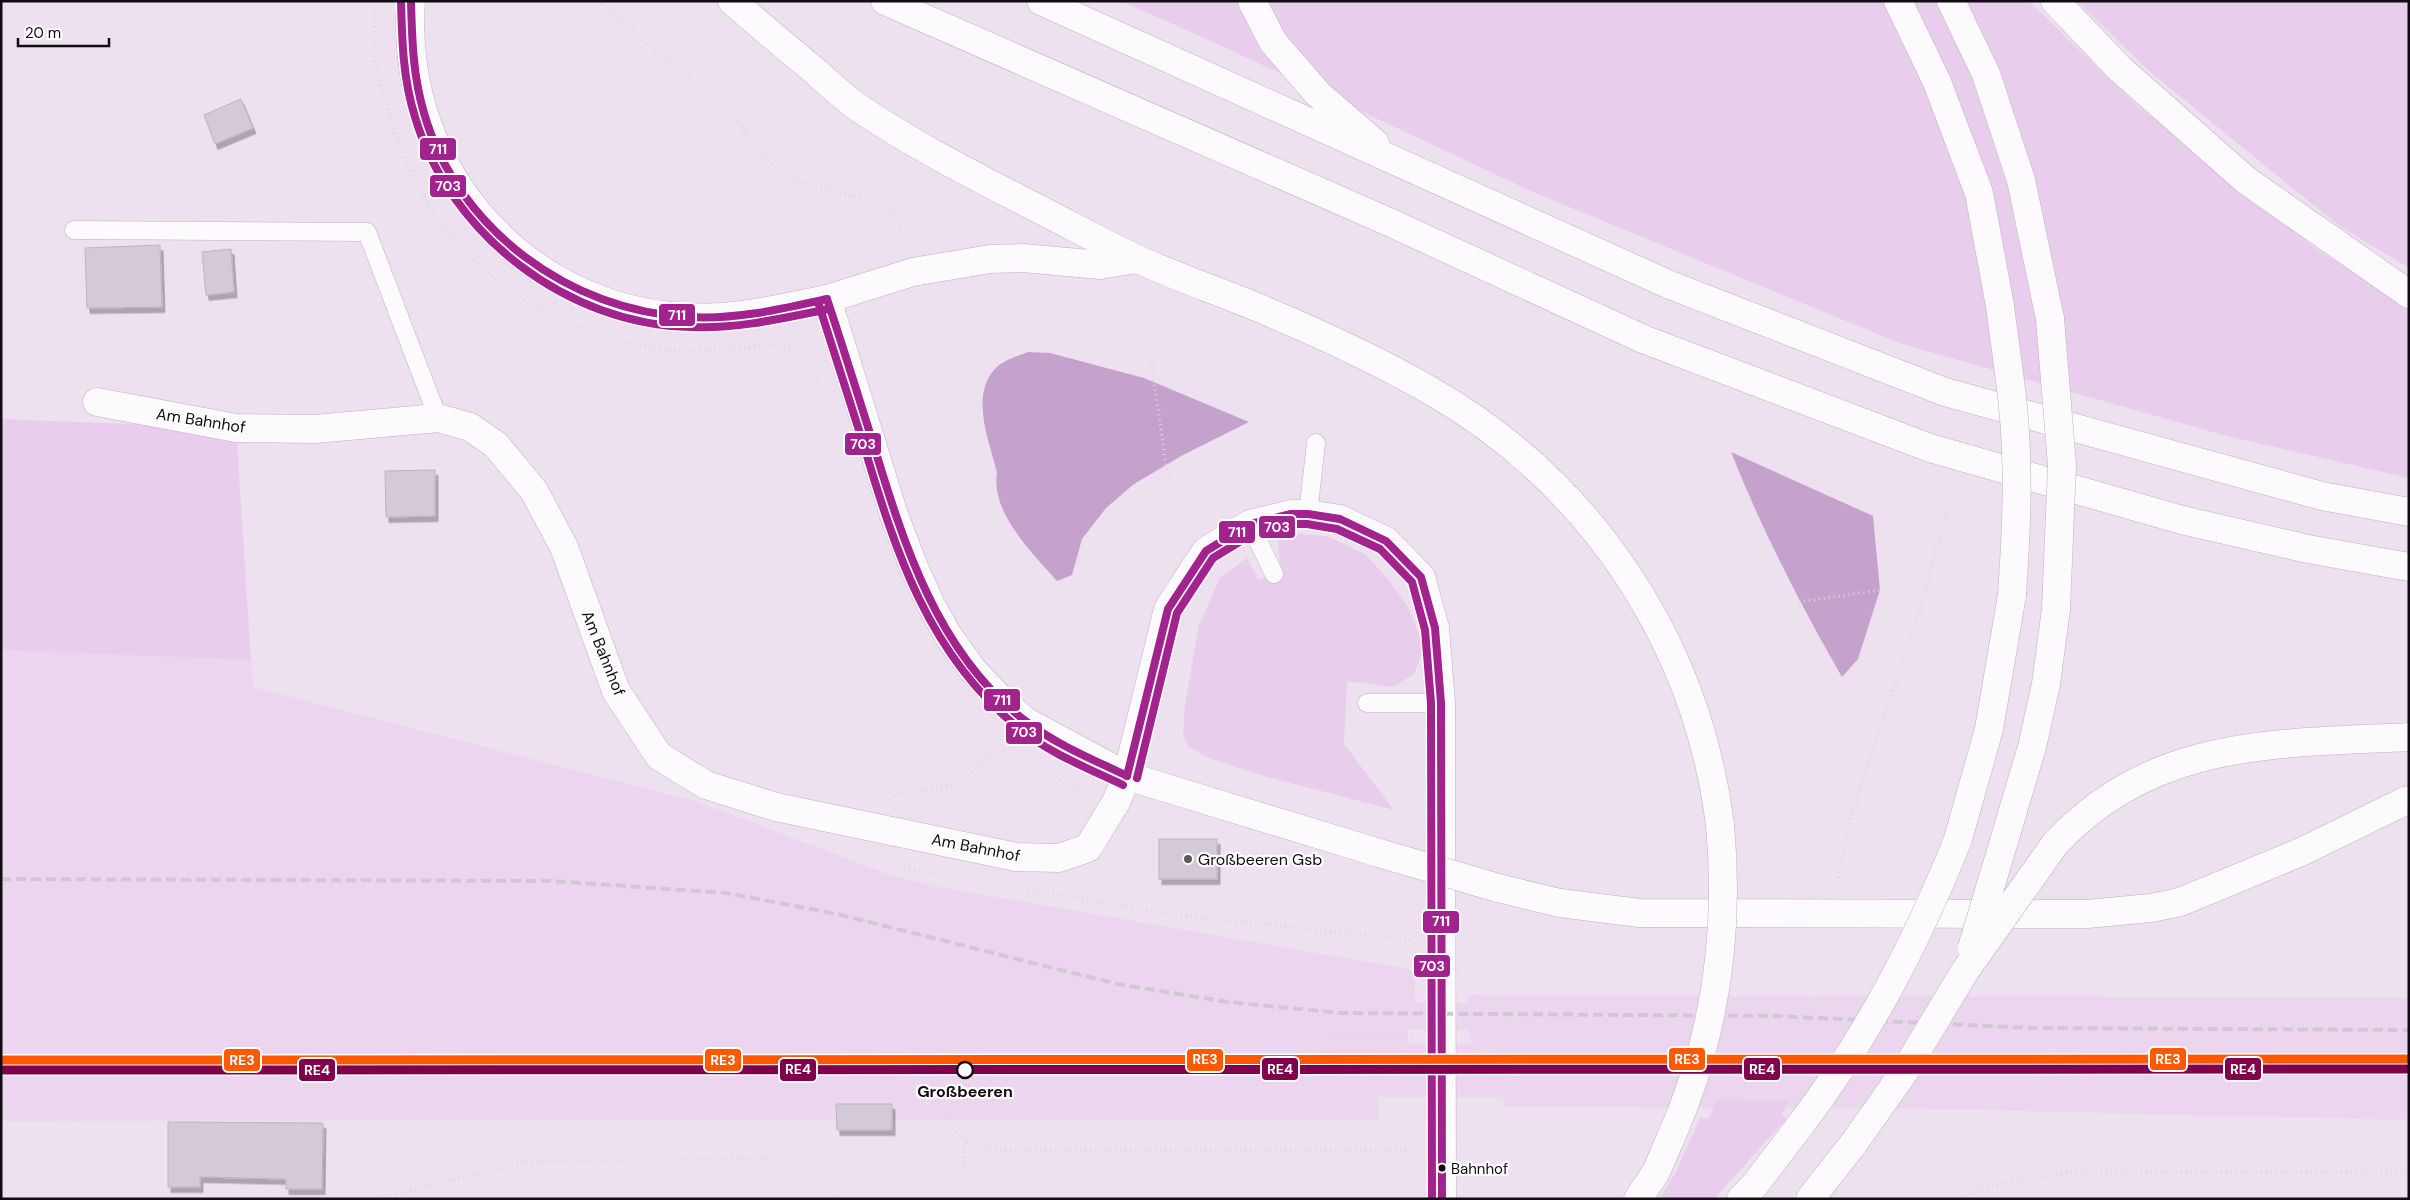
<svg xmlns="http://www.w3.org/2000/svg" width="2410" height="1200" font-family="'DM Sans',sans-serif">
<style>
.built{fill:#ecd6ef;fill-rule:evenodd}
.green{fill:#e8ceec}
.water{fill:#c5a2cb}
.building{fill:#d4c9d6;stroke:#beb3bf;filter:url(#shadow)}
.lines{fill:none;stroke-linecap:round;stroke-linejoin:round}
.service-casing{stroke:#bdb3bf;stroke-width:19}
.minor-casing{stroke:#bdb3bf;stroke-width:29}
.tertiary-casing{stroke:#bdb3bf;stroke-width:29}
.secondary-casing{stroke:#bdb3bf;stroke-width:29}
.trunk-casing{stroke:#bdb3bf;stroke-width:29}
.path{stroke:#dcd8dc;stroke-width:3;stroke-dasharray:1 4;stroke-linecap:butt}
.service{stroke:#fcfafd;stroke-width:18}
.minor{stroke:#fcfafd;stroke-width:28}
.tertiary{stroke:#fcfafd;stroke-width:28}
.secondary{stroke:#fcfafd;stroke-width:28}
.trunk{stroke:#fcfafd;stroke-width:28}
.rail{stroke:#cecacf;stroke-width:4;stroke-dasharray:10 5;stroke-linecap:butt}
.secondary-bridge-casing{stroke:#bdb3bf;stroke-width:29;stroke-linecap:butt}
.trunk-bridge-casing{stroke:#bdb3bf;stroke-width:29;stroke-linecap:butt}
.secondary-bridge{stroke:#fcfafd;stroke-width:28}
.trunk-bridge{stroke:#fcfafd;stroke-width:28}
.bus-1-casing{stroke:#fff;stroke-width:11}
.bus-2-casing{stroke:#fff;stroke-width:11}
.bus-1{stroke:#a2238e;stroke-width:8}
.bus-2{stroke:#a2238e;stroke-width:8}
.rail-1-casing{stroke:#fff;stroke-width:12}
.rail-2-casing{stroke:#fff;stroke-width:12}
.rail-1{stroke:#ff5900;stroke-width:9}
.rail-2{stroke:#80004d;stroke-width:9}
.poi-dot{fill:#5f5661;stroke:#fff;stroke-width:2}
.stop-dot{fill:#fff;stroke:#130b14;stroke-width:2.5}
.bus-dot{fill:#130b14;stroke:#fff;stroke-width:2}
.labels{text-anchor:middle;stroke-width:4.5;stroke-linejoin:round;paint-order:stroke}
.bus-label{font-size:15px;fill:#130b14;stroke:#fff;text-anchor:start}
.street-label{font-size:16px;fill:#130b14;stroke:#fff}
.poi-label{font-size:16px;fill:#130b14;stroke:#fff;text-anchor:start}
.stop-label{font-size:16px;font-weight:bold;fill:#130b14;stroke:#fff}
.line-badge{stroke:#fff;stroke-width:2}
.badge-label{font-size:14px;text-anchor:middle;font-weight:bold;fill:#fff}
</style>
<defs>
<filter id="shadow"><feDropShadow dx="3" dy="5.5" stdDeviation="0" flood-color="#0004"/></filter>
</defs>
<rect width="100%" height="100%" fill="#ede0ef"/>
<path class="built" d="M1,650L251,660L253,687L698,802L890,875L940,887L1414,970L1415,1002L1467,1003V995L2409,998V1120L1936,1109L1504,1106L1503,1097H1378V1120L1,1121ZM1408,1030H1467L1473,1043L1408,1044Z"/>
<g class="green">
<polygon points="1121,1 2029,1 2132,101 2315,248 2409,308 2409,478 2223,435 1902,344 1533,192 1224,47"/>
<polygon points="2077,1 2409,1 2409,268 2338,225 2150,72"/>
<polygon points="1,419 236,428 251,660 1,650"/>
<polygon points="1300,534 1327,536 1365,554 1388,579 1408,607 1424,647 1414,674 1393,687 1347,681 1344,744 1394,810 1260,775 1211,759 1189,747 1183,736 1185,704 1199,625 1220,578 1247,558 1258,580 1280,569 1278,539"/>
<polygon points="1716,1100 1790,1101 1781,1115 1787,1118 1714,1199 1659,1199 1676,1172 1700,1118 1709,1118"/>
</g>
<g class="water">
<path d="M1028,352L1050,353L1144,378L1249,422L1183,455L1134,484L1106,508L1082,539L1072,575L1057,581C1034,555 990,512 997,473C990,442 970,398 994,370C1001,361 1018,356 1028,352Z"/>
<path d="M1731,452L1873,516L1880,590L1858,659L1842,677C1800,604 1762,530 1731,452Z"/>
</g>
<g class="building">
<polygon points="241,99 253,128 215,144 204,115"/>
<polygon points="160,245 162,307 87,308 85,248"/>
<polygon points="231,249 234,292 206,295 202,252"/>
<polygon points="435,470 435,516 386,517 385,471"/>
<rect x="1159" y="839" width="58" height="40"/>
<polygon points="836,1104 892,1104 892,1130 837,1130"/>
<polygon points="168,1122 323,1123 322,1189 286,1189 286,1179 200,1177 200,1187 168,1187"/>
</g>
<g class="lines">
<defs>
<g id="service">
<polyline points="74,230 367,232 438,418"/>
<polyline points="1308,514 1316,443"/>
<polyline points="1250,524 1274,574"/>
<polyline points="1367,703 1441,703"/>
</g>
<polyline id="minor" points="97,402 236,428 315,429 438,418 470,427 496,445 534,491 564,547 616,691 659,756 706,785 776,807 1016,857 1059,858 1088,848 1116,802 1127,776"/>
<polyline id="tertiary" points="1127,776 1168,609 1206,551 1250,524 1291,514 1308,514 1340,519 1386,541 1421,577 1435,628 1441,703 1442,1199"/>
<g id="secondary">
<path d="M411,1C399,159 512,299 670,316C724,322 775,310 827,299L894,515L913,565L931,605L949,637L972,669L999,698L1025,721L1127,776L1379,853"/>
<polyline points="1498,888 1560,903 1639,913 2087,914 2151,908 2180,902 2301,852 2405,801"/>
</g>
<g id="trunk">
<path d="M732,1C760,25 787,48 815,71C828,83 842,96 856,106C910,143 969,173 1027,203C1063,221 1099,241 1135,258C1180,279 1228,294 1273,314C1327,337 1381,362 1431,391C1591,483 1697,642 1720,825"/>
<polyline points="885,1 1389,222 1643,339 1930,448 2182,520 2308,549 2409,567"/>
<polyline points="1041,1 1670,285 1945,392 2322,496 2409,512"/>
<polyline points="1252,1 1273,42 1318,94 1375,143"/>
<polyline points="1898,1 1937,82 1979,193 2000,306"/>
<polyline points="1951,1 1986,74 2021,180 2050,319"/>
<polyline points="2055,1 2120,69 2247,181 2409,294"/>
<polyline points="827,299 913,272 990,259 1023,258 1100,265 1137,259"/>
<polyline points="2405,801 2409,800"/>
<polyline points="1958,839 1989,729 2012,595"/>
<polyline points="2004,841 2032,747 2046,684 2056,609"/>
<path d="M2055,844C2152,738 2278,744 2409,737"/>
<polyline points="1638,1199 1656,1172 1672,1135"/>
<polyline points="1741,1199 1753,1187 1802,1123"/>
<polyline points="1810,1199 1854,1143"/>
</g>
</defs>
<use href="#service" class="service-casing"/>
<use href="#minor" class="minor-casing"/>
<use href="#tertiary" class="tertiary-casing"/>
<use href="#secondary" class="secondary-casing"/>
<use href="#trunk" class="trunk-casing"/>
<g class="path">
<path d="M378,1C376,17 373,39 374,54C375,72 383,91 388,109C421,243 528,330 663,349C689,353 716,350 742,348C755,347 771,343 784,347C803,352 813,371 822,387"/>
<polyline points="597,1 694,83 743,127 770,164 796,180 877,203 892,211 900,225 905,245"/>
<polyline points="1460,1 1462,108"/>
<polyline points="1150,355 1168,478"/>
<polyline points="1799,602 1880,590"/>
<polyline points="1031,760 1065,784 1089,792"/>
<polyline points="889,800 895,794 956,785 976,770 1001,739"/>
<polyline points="891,862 897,867 957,877"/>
<path d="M1838,883C1848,809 1877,740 1901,669C1918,618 1932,565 1947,513"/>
<polyline points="1023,889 1177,915 1413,940"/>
<polyline points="1331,1036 1412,1035"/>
<path d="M943,1110C950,1136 971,1146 995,1150H1414"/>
<polyline points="966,1142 963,1153 968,1181"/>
<polyline points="376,1199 525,1162 766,1158 839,1199"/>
<polyline points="1960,1199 1985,1187 2077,1171 2409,1173"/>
</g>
<use href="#service" class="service"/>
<use href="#minor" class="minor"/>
<use href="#tertiary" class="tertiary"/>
<use href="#secondary" class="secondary"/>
<use href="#trunk" class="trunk"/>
<polyline class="rail" points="1,879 553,881 726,893 837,914 1117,984 1228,1002 1340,1013 1777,1016 2031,1028 2409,1030"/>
<defs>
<polyline id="secondary-bridge" points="1379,853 1498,888"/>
<g id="trunk-bridge">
<path d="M2000,306C2006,355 2015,404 2016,454C2018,501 2015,548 2012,595"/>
<polyline points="2050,319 2062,465 2056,609"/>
<polyline points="1972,948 2004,841"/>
<path d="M1802,1123C1869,1034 1917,942 1958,839"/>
<path d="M1672,1135C1716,1035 1730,933 1720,825"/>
<polyline points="1854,1143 1904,1072 1965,971 2055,844"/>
</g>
</defs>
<use href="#secondary-bridge" class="secondary-bridge-casing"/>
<use href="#trunk-bridge" class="trunk-bridge-casing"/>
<use href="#secondary-bridge" class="secondary-bridge"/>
<use href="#trunk-bridge" class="trunk-bridge"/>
<defs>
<g id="bus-1">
<path d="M411,1C412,40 413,76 424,113C457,229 571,312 689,317C735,320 782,309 827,299"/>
<path d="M827,299C843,347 858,395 873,443C904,545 937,652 1024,720C1055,744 1092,759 1127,776"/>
<polyline points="1127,776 1168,609 1206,551 1250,524 1291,514 1308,514 1340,519 1386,541 1421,577 1435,628 1441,703 1442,1199"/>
</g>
<g id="bus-2">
<path d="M401,1C402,41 403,79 415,117C450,235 568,325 691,327C738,329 784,318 829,309"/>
<path d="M818,302C833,350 849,398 864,446C896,553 928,653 1017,727C1047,752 1087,768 1123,785"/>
<polyline points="1137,778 1177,613 1213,558 1254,533 1292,524 1307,524 1337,529 1380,549 1412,582 1425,630 1431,703 1432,1199"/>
</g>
</defs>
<use href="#bus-1" class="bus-1-casing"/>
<use href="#bus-2" class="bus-2-casing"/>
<use href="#bus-1" class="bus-1"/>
<use href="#bus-2" class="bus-2"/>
<defs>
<polyline id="rail-1" points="1,1060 2409,1059"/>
<polyline id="rail-2" points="1,1070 2409,1069"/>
</defs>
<use href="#rail-1" class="rail-1-casing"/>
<use href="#rail-2" class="rail-2-casing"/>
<use href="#rail-1" class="rail-1"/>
<use href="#rail-2" class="rail-2"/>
</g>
<circle class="poi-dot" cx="1188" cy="859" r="5"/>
<circle class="stop-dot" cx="965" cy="1070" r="8"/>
<circle class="bus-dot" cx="1442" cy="1168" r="4.5"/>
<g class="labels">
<g class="bus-label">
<text x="1451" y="1174">Bahnhof</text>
</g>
<g class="street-label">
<text transform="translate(201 420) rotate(9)" y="6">Am Bahnhof</text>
<text transform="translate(604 653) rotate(68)" y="6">Am Bahnhof</text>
<text transform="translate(976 847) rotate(11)" y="6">Am Bahnhof</text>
</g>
<g class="poi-label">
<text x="1198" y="865">Großbeeren Gsb</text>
</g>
<g class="stop-label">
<text x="965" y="1097">Großbeeren</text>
</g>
</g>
<g class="line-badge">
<rect x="419" y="137" width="38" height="24" rx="5" fill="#a2238e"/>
<rect x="429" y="174" width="38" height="24" rx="5" fill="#a2238e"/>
<rect x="658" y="303" width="38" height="24" rx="5" fill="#a2238e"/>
<rect x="844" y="432" width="38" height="24" rx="5" fill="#a2238e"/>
<rect x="1258" y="515" width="38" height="24" rx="5" fill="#a2238e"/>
<rect x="1218" y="520" width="38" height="24" rx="5" fill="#a2238e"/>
<rect x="983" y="688" width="38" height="24" rx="5" fill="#a2238e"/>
<rect x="1005" y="721" width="38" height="24" rx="5" fill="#a2238e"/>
<rect x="1422" y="910" width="38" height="24" rx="5" fill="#a2238e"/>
<rect x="1413" y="954" width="38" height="24" rx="5" fill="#a2238e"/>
<rect x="2149" y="1047" width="38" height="24" rx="5" fill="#ff5900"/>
<rect x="1668" y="1047" width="38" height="24" rx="5" fill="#ff5900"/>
<rect x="1186" y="1048" width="38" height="24" rx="5" fill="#ff5900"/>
<rect x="704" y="1048" width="38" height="24" rx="5" fill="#ff5900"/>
<rect x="223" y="1048" width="38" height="24" rx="5" fill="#ff5900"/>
<rect x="2224" y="1057" width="38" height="24" rx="5" fill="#80004d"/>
<rect x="1743" y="1057" width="38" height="24" rx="5" fill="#80004d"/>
<rect x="1261" y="1057" width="38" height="24" rx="5" fill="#80004d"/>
<rect x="779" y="1058" width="38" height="24" rx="5" fill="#80004d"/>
<rect x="298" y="1058" width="38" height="24" rx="5" fill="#80004d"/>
</g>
<g class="badge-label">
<text x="438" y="154">711</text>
<text x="448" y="191">703</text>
<text x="677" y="320">711</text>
<text x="863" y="449">703</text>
<text x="1277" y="532">703</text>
<text x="1237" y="537">711</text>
<text x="1002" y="705">711</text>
<text x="1024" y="737">703</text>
<text x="1441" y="926">711</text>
<text x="1432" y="971">703</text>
<text x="2168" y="1064">RE3</text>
<text x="1687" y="1064">RE3</text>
<text x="1205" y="1064">RE3</text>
<text x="723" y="1065">RE3</text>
<text x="242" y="1065">RE3</text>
<text x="2243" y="1074">RE4</text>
<text x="1762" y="1074">RE4</text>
<text x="1280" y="1074">RE4</text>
<text x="798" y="1074">RE4</text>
<text x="317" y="1075">RE4</text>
</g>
<rect width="2410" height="1200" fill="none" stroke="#130b14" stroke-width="5"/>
<path d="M18 38v8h91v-8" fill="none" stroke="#130b14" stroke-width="2.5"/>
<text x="25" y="38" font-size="15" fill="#130b14" stroke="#ffffff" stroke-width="4" paint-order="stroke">20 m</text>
</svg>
